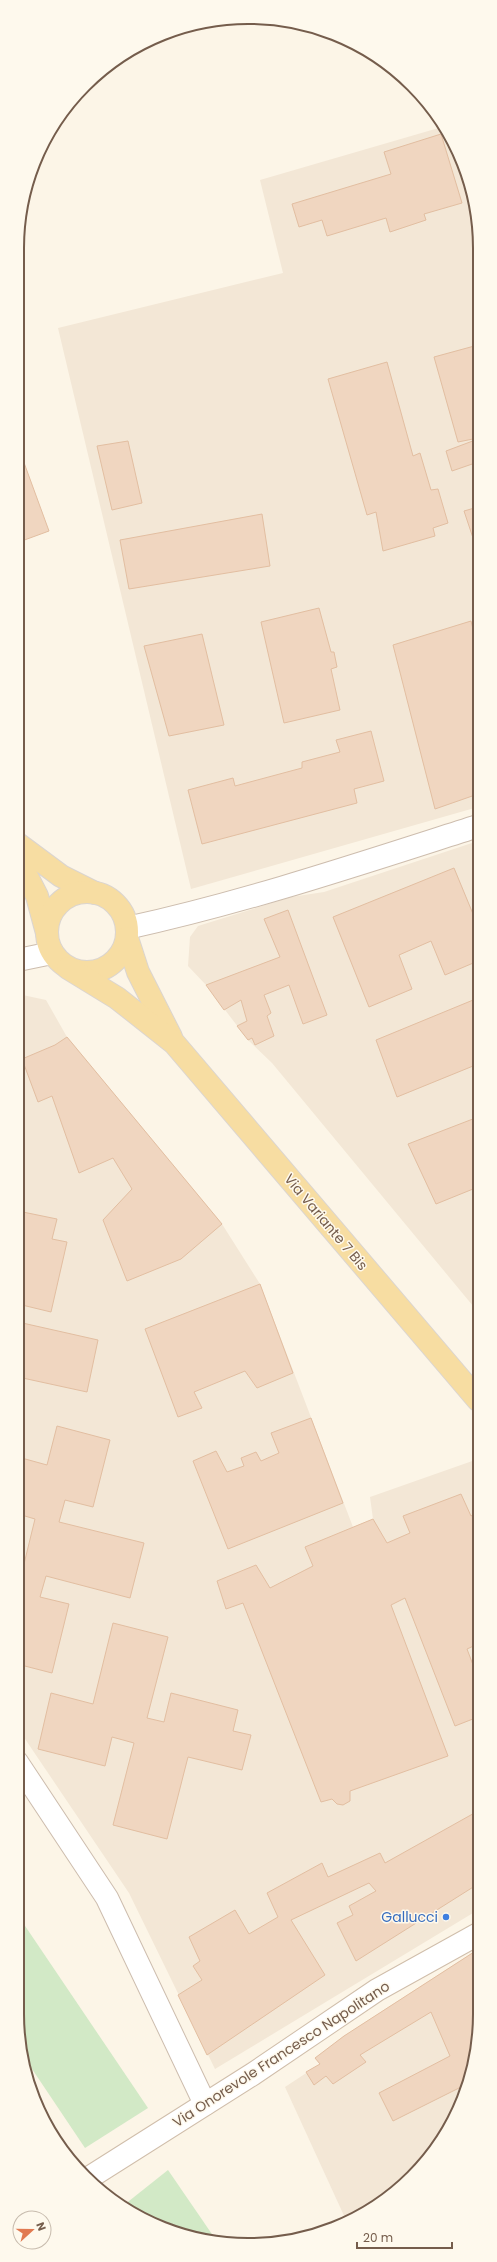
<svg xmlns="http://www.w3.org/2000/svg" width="497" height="2262" font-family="Poppins,sans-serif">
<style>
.residential{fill:#f3e7d6}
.green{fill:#d2e9c6}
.building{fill:#f0d6c0;stroke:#e2bea1}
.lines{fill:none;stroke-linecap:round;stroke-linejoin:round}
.street-casing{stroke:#cdbdae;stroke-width:24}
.secondary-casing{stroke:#d0beab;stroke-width:24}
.primary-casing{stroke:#dbd5d0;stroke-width:24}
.street{stroke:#fff;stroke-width:22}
.secondary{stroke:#fff;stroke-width:22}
.primary{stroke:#f7dda2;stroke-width:22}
.shop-dot{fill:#3f7fe0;stroke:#fef9ed;stroke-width:1.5}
.labels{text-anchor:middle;stroke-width:3;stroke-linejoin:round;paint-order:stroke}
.street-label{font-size:14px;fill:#755d4c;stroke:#fef9ed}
.shop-label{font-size:14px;fill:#366cbe;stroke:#fef9ed;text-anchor:end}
.rim{fill:none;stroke:#755d4c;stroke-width:2}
</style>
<rect width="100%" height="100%" fill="#fcf5e7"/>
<g class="residential">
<polygon points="442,127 456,146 478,219 478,807 191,889 58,328 283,273 260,180"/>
<polygon points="478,841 478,1312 272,1063 248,1040 206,985 188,966 190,937 198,926 291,897 324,892"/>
<polygon points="18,994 46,1000 67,1037 222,1224 260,1284 353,1527 373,1519 370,1497 478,1459 478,1910 215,2069 129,1893 17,1727"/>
<polygon points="478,1949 478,2043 456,2116 401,2188 346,2220 285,2087 320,2064 315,2058 344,2036"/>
</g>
<g class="green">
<polygon points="17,1914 148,2108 85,2148 26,2060 17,2013"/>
<polygon points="168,2170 216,2240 146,2221 124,2205"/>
</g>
<g class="building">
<polygon points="441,134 462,203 424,214 426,220 390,232 386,218 327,236 322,220 299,227 292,204 391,174 384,152"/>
<polygon points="478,345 478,438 458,442 434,357"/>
<polygon points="387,362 413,456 420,453 431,490 438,489 448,523 433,528 435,536 383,551 376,512 367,515 328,379"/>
<polygon points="478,439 478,462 452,471 446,451"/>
<polygon points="128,441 142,503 112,510 97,446"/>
<polygon points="19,449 49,531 19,542"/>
<polygon points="478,507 478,547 476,547 464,511"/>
<polygon points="262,514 270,566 129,589 120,540"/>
<polygon points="319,608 331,652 334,652 337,667 331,669 340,710 284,723 261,622"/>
<polygon points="471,621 478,649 478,794 435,809 393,645"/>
<polygon points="202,634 224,725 169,736 144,646"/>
<polygon points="371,731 384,781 354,789 357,803 202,844 188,790 233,778 235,786 302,768 302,762 340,752 336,740"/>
<polygon points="454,868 478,926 478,961 445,975 431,941 399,955 412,989 369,1007 333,917"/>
<polygon points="288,910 327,1015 303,1024 289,985 264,995 271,1013 267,1016 274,1036 255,1045 252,1038 248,1040 237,1026 247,1021 241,1000 224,1010 206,985 280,957 264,919"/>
<polygon points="478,998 478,1064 397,1097 376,1040"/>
<polygon points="67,1037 222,1224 181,1259 127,1281 103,1220 132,1189 113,1158 79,1173 52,1096 38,1102 22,1059 55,1045"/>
<polygon points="478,1117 478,1187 436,1204 408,1144"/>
<polygon points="18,1136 23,1137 18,1159"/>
<polygon points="18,1211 57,1219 52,1239 67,1242 51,1312 22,1305 18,1322 98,1340 87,1392 18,1377"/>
<polygon points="260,1284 293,1373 257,1388 245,1371 194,1392 202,1408 178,1417 145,1329"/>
<polygon points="311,1418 343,1503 228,1549 193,1461 216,1451 227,1472 244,1466 241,1458 256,1452 261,1461 279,1453 271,1433"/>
<polygon points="57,1426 110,1440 93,1507 65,1500 59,1522 144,1543 130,1598 46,1576 40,1597 69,1604 52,1673 17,1664 17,1562 24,1564 35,1519 18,1514 18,1457 47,1465"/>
<polygon points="461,1494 471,1516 476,1513 478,1518 478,1644 467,1649 478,1678 478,1717 455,1726 405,1598 391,1605 448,1756 350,1791 350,1801 343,1805 337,1804 332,1799 321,1802 243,1603 226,1609 217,1581 256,1565 270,1588 313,1566 305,1547 373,1519 387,1543 410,1533 403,1516"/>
<polygon points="113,1623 168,1637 147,1718 164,1722 171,1693 238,1710 233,1731 251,1735 242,1770 188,1757 167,1839 113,1825 134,1743 112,1737 105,1766 38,1749 51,1693 93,1704"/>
<polygon points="478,1811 478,1884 356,1961 337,1923 353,1915 349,1906 376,1891 369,1883 291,1920 325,1975 207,2055 178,1995 202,1980 193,1966 200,1961 189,1937 235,1910 249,1934 278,1917 267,1893 322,1863 328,1877 380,1853 385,1863"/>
<polygon points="474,1952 478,1958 478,1981 476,1982 478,1987 478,2043 465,2085 393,2121 379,2093 450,2056 431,2012 360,2055 366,2062 333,2084 326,2076 314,2085 306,2072 320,2064 315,2058 344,2036"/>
</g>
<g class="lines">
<defs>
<g id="street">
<path d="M127,928C246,902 362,863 478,826"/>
<polyline points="18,960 52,953"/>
<polyline points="17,1762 107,1898 205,2104"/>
</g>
<polyline id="secondary" points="87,2179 253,2074 377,1990 478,1934"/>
<g id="primary">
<polyline points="18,844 61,876 95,893"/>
<polyline points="18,859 37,896 47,933"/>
<circle cx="87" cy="932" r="40"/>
<polyline points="127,938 138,972 171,1037"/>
<polyline points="68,968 117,998 174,1043 478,1400"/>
</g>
</defs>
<use href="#street" class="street-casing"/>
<use href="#secondary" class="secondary-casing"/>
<use href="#primary" class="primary-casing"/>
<use href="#street" class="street"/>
<use href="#secondary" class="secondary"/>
<use href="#primary" class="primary"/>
</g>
<circle class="shop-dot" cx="446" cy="1917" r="4"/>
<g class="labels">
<g class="street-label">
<text transform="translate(326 1222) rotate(50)" y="5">Via Variante 7 Bis</text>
<text transform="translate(281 2054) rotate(-33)" y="5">Via Onorevole Francesco Napolitano</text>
</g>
<g class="shop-label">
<text x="438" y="1922">Gallucci</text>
</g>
</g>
<path d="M0 0H497V2262H0ZM248 24H249A224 224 0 0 1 473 248V2014A224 224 0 0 1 249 2238H248A224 224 0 0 1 24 2014V248A224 224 0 0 1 248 24Z" fill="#fef9ed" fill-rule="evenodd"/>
<path class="rim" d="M248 24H249A224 224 0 0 1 473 248V2014A224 224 0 0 1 249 2238H248A224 224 0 0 1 24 2014V248A224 224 0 0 1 248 24Z"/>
<g transform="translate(32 2230) rotate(69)"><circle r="19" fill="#fef9ed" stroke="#c7bbad"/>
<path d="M0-3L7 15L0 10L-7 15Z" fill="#e17a51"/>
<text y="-6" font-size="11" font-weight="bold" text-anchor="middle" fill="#755d4c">N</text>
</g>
<path d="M357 2242v6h95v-6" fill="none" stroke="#755d4c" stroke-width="2"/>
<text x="363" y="2242" font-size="12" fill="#755d4c" stroke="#fef9ed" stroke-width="3" paint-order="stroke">20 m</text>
</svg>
